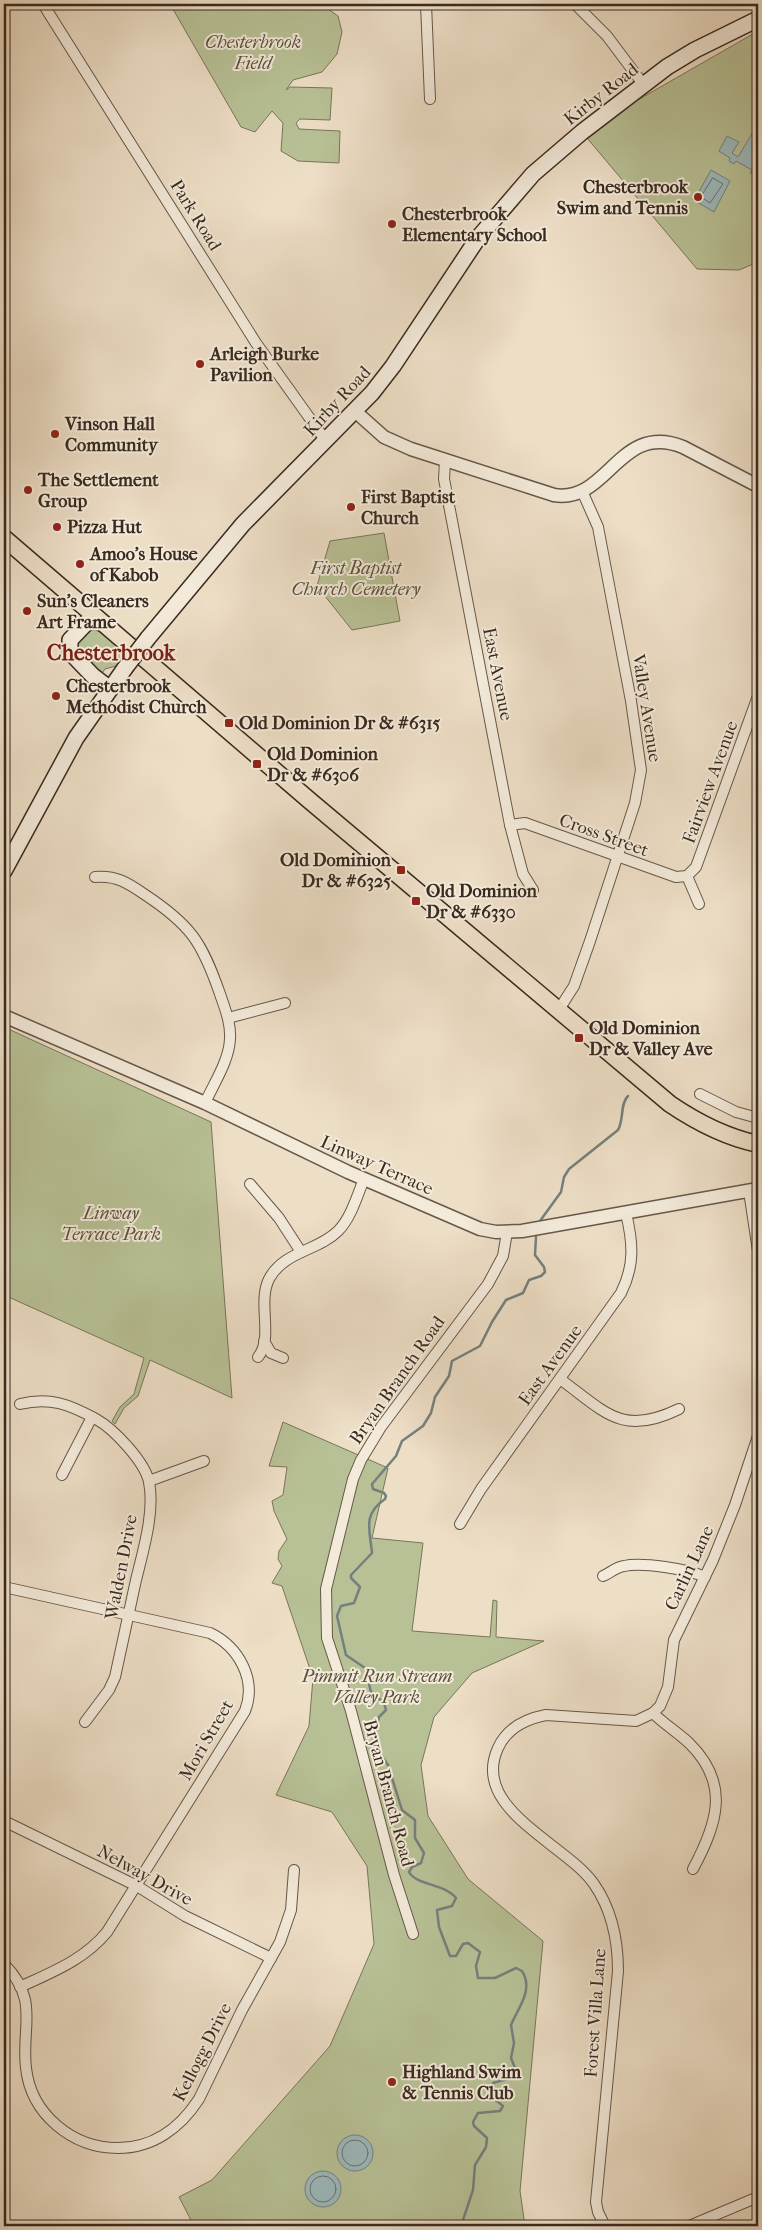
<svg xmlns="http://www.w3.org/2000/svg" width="762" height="2230" font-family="'IM FELL French Canon',serif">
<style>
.green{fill:#b8c196;stroke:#78765a}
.water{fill:#9cbabe;stroke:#74807e}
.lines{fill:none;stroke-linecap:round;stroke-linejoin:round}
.shore{stroke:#6a726e;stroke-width:1}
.stream{stroke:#74807e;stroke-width:2.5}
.minor-casing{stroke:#665749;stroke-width:12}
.tertiary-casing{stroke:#665749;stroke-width:15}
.secondary-casing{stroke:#392a1f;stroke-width:18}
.primary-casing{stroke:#392a1f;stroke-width:19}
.minor{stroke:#f3eada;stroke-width:10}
.tertiary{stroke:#f3eada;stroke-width:12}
.secondary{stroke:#f3eada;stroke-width:15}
.primary{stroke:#eddec6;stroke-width:16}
.secondary-bridge-casing{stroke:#392a1f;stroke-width:18;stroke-linecap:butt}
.secondary-bridge{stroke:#f3eada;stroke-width:15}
.poi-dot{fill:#8f2418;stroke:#f3eada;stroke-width:2}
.labels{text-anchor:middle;stroke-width:4;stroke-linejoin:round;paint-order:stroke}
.park-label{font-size:18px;font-style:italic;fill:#59503d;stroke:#f3eada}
.street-label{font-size:18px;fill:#392a1f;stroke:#f3eada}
.poi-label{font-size:18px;font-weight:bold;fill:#392a1f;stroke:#f3eada;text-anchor:start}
.district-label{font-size:22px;font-weight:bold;fill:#7a1f14;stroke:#f3eada}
</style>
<rect width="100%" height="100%" fill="#eddec6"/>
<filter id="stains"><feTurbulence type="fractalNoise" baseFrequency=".004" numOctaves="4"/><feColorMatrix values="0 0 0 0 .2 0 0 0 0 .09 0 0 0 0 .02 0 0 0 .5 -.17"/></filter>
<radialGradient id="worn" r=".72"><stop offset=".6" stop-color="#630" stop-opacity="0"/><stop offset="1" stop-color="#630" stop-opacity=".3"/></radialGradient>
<g class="green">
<polygon points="170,4 321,4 338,16 342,32 337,54 322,72 293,80 286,90 290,87 332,88 330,120 300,119 296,123 299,129 340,131 339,163 298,161 281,151 283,123 272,111 255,132 241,127"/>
<polygon points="758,31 758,262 739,270 697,269 582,132"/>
<polygon points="384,533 400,621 352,630 317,586 330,541"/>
<polygon points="94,630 102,632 126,652 116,666 105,669 102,673 95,670 77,652 77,642 89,631"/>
<polygon points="4,1027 211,1122 232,1398 150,1360 138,1396 124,1408 115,1424 112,1421 120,1407 134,1394 144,1358 4,1295"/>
<polygon points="283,1422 388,1468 372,1538 423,1543 412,1631 490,1637 493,1600 497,1601 496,1637 544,1641 472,1673 434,1717 421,1765 428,1816 468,1879 543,1941 520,2191 525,2226 194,2226 179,2197 212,2180 330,2046 374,1944 367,1866 332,1812 276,1795 309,1726 313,1678 282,1586 272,1583 282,1566 278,1559 279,1551 287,1539 274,1511 272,1501 283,1495 287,1467 269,1466"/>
</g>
<g class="water">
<polygon points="753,132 758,135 758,158 754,166 758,169 758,173 750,173 752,170 736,161 734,164 729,161 730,158 719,151 727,136 739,142 732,153 738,157"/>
<polygon points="711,170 730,181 714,212 692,199 696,197"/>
<circle cx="355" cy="2153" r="18"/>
<circle cx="323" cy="2189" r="18"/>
</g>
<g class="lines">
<g class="shore">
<polygon points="713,178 723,184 710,203 701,197"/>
<circle cx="355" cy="2153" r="13"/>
<circle cx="323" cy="2189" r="13"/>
</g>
<g class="stream">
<path d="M540,1221L561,1192L564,1177L569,1169L618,1130C624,1120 620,1103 628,1096"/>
<path d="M461,2226L473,2190L475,2165L486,2147L487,2138L474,2126L473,2122L478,2113L500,2111L503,2106L493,2098V2083L511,2078L517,2073L511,2058L514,2043L511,2025C518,2008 534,1990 522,1971L516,1968L495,1978H478L476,1966L480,1952L468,1943L463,1944L456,1956H450L439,1927L437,1910L452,1906L456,1898C444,1883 417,1886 409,1872L412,1867L421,1863L424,1853L415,1838V1820L402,1810L388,1765L373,1743L379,1717L386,1710L384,1703L371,1692L365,1668L346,1655L337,1616L341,1606L354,1603L360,1587L351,1578V1575L372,1553C370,1530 362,1515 385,1499L386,1496L384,1493L373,1489L372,1484L396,1456L402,1441L423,1426L431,1413L435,1397L449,1376L452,1361L480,1346L492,1322L506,1300L523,1293L529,1280L541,1276L545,1272L544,1267L535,1255L536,1237"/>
</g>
<defs>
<g id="minor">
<polyline points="43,4 256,343 326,441"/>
<polyline points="426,4 430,99"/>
<polyline points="575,4 607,36 643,84"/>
<polyline points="445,461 444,479 510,825 523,874 533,890"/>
<polyline points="510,825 525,823 676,877 687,876 696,867 758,696"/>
<polyline points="687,876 699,904"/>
<path d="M95,877C116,875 128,883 144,894C191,925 202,942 220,994C225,1009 231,1023 230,1039C229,1061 214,1083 205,1103"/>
<polyline points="558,1011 574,986 590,941 635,803 641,770 631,701 598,527 582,491"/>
<polyline points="228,1018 285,1003"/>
<polyline points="700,1094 736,1112 758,1118"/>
<polyline points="250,1184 279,1218 301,1252"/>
<polyline points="749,1191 758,1251"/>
<polyline points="264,1341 271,1353 283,1358"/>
<path d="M258,1357C274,1338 257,1303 269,1279C284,1251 318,1251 338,1231C351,1218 357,1196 364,1179"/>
<path d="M560,1379C605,1412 622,1437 679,1409"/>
<path d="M20,1404C50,1397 69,1404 96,1419C114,1429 145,1462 149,1482C155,1512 143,1551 136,1580C129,1612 122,1645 115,1677L109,1690L85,1722"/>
<polyline points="62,1475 92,1417"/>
<polyline points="149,1481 204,1461"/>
<path d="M460,1524L481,1489L621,1293C635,1265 633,1243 626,1213"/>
<path d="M603,1576C610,1573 616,1567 624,1566C642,1562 688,1569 705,1577"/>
<path d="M4,1587L210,1633C239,1647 257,1680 245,1711L107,1932C84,1960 52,1972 20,1987"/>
<path d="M653,1713C664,1724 677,1732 689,1743C731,1784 717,1824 693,1869"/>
<polyline points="4,1821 137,1886 185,1916 271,1958"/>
<polyline points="413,1934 394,1875 351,1711 327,1638 326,1589 353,1479 361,1460 381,1427 488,1284 503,1256 507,1232"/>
<path d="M4,1964C40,2000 21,2027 26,2068C31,2114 72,2148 118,2148C153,2148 180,2128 199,2099L242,2010L280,1942L291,1910L294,1870"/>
<path d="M605,2226L598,2212L596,2202L618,1971C618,1940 612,1910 594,1884C565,1843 470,1809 498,1748C507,1728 525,1719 546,1715L636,1721L653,1713L660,1706L668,1687L674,1640L713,1560L735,1505L758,1436"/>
<polyline points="689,2226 758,2197"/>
</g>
<g id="tertiary">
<path d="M356,412L384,437L411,449L554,495C608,504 619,421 683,447L758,486"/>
<polyline points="4,1016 205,1103 348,1172 480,1229 496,1232 522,1231 758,1189"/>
</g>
<g id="secondary">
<polyline points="93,616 70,640 70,652 93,676 110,689"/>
<polyline points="148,638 243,524 372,393 393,366 478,238 533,174 582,132 667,67 695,50 758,19"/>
<polyline points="4,871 76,738 125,668"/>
</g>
<path id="primary" d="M4,538L309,800L670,1104C698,1123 725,1137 758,1144"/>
</defs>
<use href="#minor" class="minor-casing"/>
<use href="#tertiary" class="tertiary-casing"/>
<use href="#secondary" class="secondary-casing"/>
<use href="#primary" class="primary-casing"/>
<use href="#minor" class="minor"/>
<use href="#tertiary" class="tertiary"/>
<use href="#secondary" class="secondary"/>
<use href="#primary" class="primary"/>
<defs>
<polyline id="secondary-bridge" points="125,668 148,638"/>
</defs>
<use href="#secondary-bridge" class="secondary-bridge-casing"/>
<use href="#secondary-bridge" class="secondary-bridge"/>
</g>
<g class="poi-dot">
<circle cx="698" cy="197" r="5"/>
<circle cx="392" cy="224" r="5"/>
<circle cx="200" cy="364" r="5"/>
<circle cx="55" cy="434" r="5"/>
<circle cx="28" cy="490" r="5"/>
<circle cx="351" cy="507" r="5"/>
<circle cx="57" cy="527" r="5"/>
<circle cx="80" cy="564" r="5"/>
<circle cx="27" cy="611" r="5"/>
<circle cx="56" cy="696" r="5"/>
<rect x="224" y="718" width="10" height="10" rx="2.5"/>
<rect x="252" y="759" width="10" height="10" rx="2.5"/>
<rect x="396" y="865" width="10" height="10" rx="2.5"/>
<rect x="411" y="896" width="10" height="10" rx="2.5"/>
<rect x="574" y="1033" width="10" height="10" rx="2.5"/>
<circle cx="392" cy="2082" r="5"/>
</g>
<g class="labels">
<g class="park-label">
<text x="253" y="48">Chesterbrook<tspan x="253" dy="21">Field</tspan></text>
<text x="356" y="574">First Baptist<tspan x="356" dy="21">Church Cemetery</tspan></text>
<text x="111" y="1219">Linway<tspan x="111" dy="21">Terrace Park</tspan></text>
<text x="377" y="1682">Pimmit Run Stream<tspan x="377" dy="21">Valley Park</tspan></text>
</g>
<g class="street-label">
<text transform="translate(601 94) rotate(-38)" y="6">Kirby Road</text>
<text transform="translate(196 215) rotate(58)" y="6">Park Road</text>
<text transform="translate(337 401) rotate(-47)" y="6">Kirby Road</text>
<text transform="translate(498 674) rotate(79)" y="6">East Avenue</text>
<text transform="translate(647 708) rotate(81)" y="6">Valley Avenue</text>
<text transform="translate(710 782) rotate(-70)" y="6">Fairview Avenue</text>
<text transform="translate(604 835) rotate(20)" y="6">Cross Street</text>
<text transform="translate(377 1165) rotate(24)" y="6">Linway Terrace</text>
<text transform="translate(550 1365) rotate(-54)" y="6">East Avenue</text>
<text transform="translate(397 1380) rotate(-55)" y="6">Bryan Branch Road</text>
<text transform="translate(121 1567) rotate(-79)" y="6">Walden Drive</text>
<text transform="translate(689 1568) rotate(-65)" y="6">Carlin Lane</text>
<text transform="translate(206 1740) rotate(-60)" y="6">Mori Street</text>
<text transform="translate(389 1793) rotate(75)" y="6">Bryan Branch Road</text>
<text transform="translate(145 1875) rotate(29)" y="6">Nelway Drive</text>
<text transform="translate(595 2013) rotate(-86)" y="6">Forest Villa Lane</text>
<text transform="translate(202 2052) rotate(-63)" y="6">Kellogg Drive</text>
</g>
<g class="poi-label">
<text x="688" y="193" text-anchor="end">Chesterbrook<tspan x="688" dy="21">Swim and Tennis</tspan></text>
<text x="402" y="220">Chesterbrook<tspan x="402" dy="21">Elementary School</tspan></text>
<text x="210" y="360">Arleigh Burke<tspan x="210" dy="21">Pavilion</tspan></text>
<text x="65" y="430">Vinson Hall<tspan x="65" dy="21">Community</tspan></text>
<text x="38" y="486">The Settlement<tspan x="38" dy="21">Group</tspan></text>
<text x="361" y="503">First Baptist<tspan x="361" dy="21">Church</tspan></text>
<text x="67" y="533">Pizza Hut</text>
<text x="90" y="560">Amoo's House<tspan x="90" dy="21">of Kabob</tspan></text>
<text x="37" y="607">Sun's Cleaners<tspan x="37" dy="21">Art Frame</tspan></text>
<text x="66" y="692">Chesterbrook<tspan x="66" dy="21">Methodist Church</tspan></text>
<text x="239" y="729">Old Dominion Dr &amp; #6315</text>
<text x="267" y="760">Old Dominion<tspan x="267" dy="21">Dr &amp; #6306</tspan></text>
<text x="391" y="866" text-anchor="end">Old Dominion<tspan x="391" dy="21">Dr &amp; #6325</tspan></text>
<text x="426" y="897">Old Dominion<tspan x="426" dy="21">Dr &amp; #6330</tspan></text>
<text x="589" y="1034">Old Dominion<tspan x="589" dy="21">Dr &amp; Valley Ave</tspan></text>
<text x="402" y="2078">Highland Swim<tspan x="402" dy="21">&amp; Tennis Club</tspan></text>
</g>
<g class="district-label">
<text x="111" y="660">Chesterbrook</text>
</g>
</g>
<rect width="762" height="2230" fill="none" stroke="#eddec6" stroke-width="20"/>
<rect x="5" y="5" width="752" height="2220" fill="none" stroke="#392a1f" stroke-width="2.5"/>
<rect x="10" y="10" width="742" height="2210" fill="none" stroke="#392a1f"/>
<rect width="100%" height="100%" filter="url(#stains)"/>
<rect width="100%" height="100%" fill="url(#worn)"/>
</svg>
